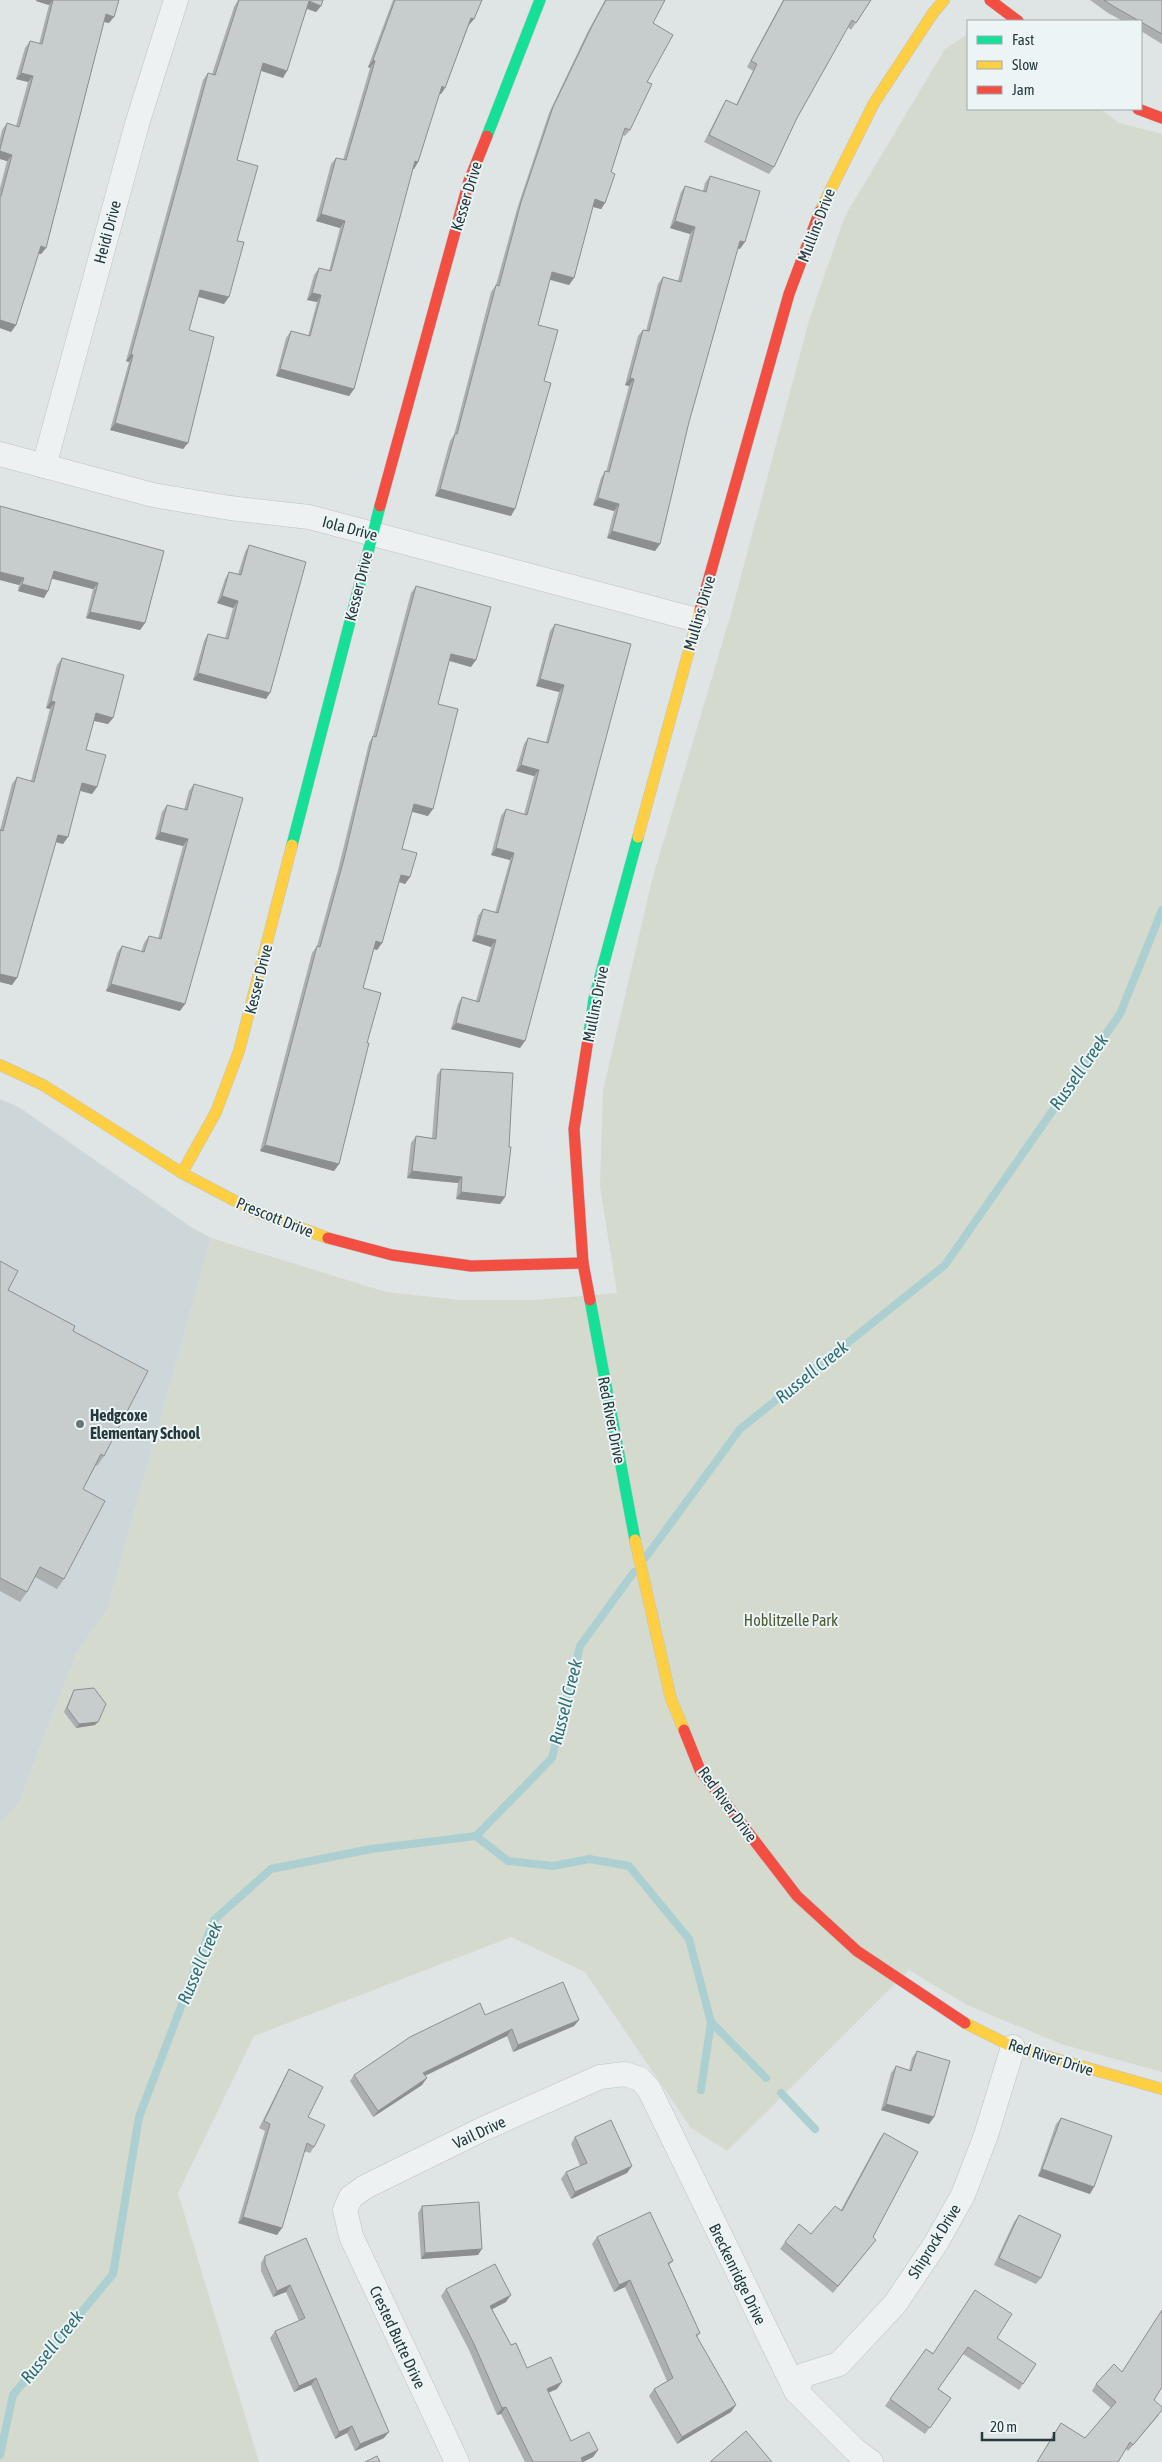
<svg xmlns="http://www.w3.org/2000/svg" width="1162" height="2462" font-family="'Asap Condensed',sans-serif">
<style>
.built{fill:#cdd6d8}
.green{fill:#d5dacf}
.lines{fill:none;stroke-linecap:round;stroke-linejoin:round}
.stream{stroke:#accfd1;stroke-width:8}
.street-casing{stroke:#bdc2c3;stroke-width:25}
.fast-casing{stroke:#bdc2c3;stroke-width:12}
.slow-casing{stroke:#bdc2c3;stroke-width:12}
.jam-casing{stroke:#bdc2c3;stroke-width:12}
.street{stroke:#eef1f1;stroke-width:24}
.fast{stroke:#16e098;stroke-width:11}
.slow{stroke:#ffcf43;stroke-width:11}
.jam{stroke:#f24e42;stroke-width:11}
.wall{fill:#abafb0}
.shaded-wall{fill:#8b8f90}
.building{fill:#c7cccd;stroke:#8b8f90}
.poi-dot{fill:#677678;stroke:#ecf4f5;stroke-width:2}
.labels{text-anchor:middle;stroke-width:4;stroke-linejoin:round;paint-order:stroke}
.street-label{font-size:16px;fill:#263a3e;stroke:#ecf4f5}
.poi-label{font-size:16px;font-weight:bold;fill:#263a3e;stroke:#ecf4f5;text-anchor:start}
.park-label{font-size:16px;fill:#4d5a33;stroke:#ecf4f5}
.water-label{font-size:18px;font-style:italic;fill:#2f6d72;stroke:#ecf4f5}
</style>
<rect width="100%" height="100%" fill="#dfe4e5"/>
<polygon class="built" points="0,1099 20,1108 191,1227 211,1238 107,1610 77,1652 19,1802 0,1823"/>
<polygon class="green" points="968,34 968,109 1100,109 1119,123 1162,134 1162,2072 1061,2044 967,2005 909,1970 727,2151 691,2128 585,1972 511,1937 254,2036 178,2193 259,2462 0,2462 0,1823 19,1802 77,1652 107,1610 211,1238 386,1292 460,1300 535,1300 617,1293 600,1186 603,1091 652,880 732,610 810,317 845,216 945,49"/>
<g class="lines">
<g class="stream">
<polyline points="646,1557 740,1429 945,1265 1120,1014 1162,910"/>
<polyline points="476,1836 508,1861 553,1866 589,1859 629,1866 689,1939 711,2022 701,2090"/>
<polyline points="711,2022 766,2078"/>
<polyline points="781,2093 815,2129"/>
<polyline points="0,2455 13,2395 113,2274 139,2117 214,1920 271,1869 371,1849 476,1836 552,1758 580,1646 634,1572"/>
</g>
<defs>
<g id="street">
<polyline points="0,454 153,495 230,508 309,517 697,620"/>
<polyline points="44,466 137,124 176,0"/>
<polyline points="796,2391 804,2375 839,2364 895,2304 936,2243 963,2195 986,2135 1013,2047"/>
<polyline points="457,2462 351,2236 345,2210 351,2197 365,2187 483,2129 600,2077 625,2074 640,2079 649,2089 796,2391 855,2450 871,2462"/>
</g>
<g id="fast">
<polyline points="487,136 540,0"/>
<polyline points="292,845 380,506"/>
<polyline points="589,1033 594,999 638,837"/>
<polyline points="590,1300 635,1540"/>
</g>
<g id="slow">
<polyline points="820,211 874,103 933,13 944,0"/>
<polyline points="638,837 700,610"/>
<polyline points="0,1065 43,1085 182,1173 254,1211 328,1238"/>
<polyline points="182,1173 216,1112 239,1051 292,845"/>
<polyline points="635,1540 671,1699 684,1730"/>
<polyline points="965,2023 1013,2047 1162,2089"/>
</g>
<g id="jam">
<polyline points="990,0 1018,21"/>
<polyline points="1138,109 1162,118"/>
<polyline points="380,506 469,181 487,136"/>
<polyline points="700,610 789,294 820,211"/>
<polyline points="589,1033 574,1129 583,1263 590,1300"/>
<polyline points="328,1238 392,1255 471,1266 583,1263"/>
<polyline points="684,1730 700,1770 797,1896 857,1951 965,2023"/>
</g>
</defs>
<use href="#street" class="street-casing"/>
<use href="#fast" class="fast-casing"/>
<use href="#slow" class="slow-casing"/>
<use href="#jam" class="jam-casing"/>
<use href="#street" class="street"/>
<use href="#fast" class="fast"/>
<use href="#slow" class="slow"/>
<use href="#jam" class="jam"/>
</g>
<g class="wall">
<polygon points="36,0 119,0 109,23 104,22 46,248 41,254 38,254 16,325 11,332 0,328 0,188 7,161 0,159 0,139 2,130 7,123 16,126 28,82 16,79 25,48 30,41 39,44 49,5 36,1"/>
<polygon points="238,0 321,6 316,12 307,9 283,78 261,71 237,160 237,241 224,304 198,297 189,330 188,443 183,449 110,430 129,362 126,361 203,80 208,73 212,74 234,7"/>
<polygon points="393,0 482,0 474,19 469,25 445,88 441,94 439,94 418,162 414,169 413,168 354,389 349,396 276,376 286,338 291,331 308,336 317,302 307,300 314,275 319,268 329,271 340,228 316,221 331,164 336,158 343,160 370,68 368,67"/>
<polygon points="605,0 665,0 653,23 647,82 630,130 625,136 623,135 611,172 605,203 601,209 593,207 574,278 569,285 550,279 538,325 544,381 511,516 435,496 450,441 454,435 491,292 496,285 517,209 549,113 587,33"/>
<polygon points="783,0 871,0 851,30 848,27 797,118 774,167 769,174 704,142 722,107 726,100 736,105 753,71 747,67"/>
<polygon points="1090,0 1162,0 1162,44 1141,31 1141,21 1123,21 1108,13"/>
<polygon points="710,176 740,249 738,248 689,422 660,544 655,551 607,538 614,511 593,505 601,478 605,471 606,472 629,386 625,385 638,336 643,330 646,331 658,284 663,277 678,281 690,234 670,228 681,192 685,186 703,191 705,183"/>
<polygon points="249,545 266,699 193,680 204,641 208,634 225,638 233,608 217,603 225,579 229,572 238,574 245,552"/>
<polygon points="164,551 145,623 140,630 86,618 93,589 52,578 44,598 18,591 19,585 0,580"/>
<polygon points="416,586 471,667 449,661 438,704 428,816 412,811 402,849 410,877 405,884 399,882 382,943 377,950 374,949 363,988 367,1043 339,1164 334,1171 260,1151 312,953 317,946 339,866 369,743 373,736 411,593"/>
<polygon points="555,624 631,644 520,1048 451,1029 458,1004 462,997 476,1001 491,947 472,941 478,916 483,909 495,913 510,860 491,855 501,816 506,809 524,814 534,776 516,771 524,744 528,738 546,742 559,692 536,686 550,631"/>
<polygon points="62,658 113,718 108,724 94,721 86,750 97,787 92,794 80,791 63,844 55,842 12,985 0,982 0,830 12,784 17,777 31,781 50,709 46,708 57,665"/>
<polygon points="194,784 180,1011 106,991 117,953 122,946 141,952 144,943 149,936 158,939 183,846 155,839 162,812 167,805 184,810 189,791"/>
<polygon points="441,1069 505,1197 500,1204 456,1199 458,1183 407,1178 411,1143 416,1136 432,1138 437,1075"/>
<polygon points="0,1261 8,1290 73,1331 104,1456 97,1466 96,1465 83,1489 64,1579 57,1589 35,1577 27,1592 20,1602 0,1591"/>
<polygon points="74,1690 95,1725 76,1728 64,1712 72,1694"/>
<polygon points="485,2015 579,2020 574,2026 513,2052 507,2036 425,2076 422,2085 373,2117 350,2081 354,2075"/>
<polygon points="917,2051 934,2117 929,2124 881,2110 891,2073 896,2066 909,2070 912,2058"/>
<polygon points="289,2069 308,2117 314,2147 310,2153 304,2151 277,2235 238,2223 265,2131 259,2128 285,2076"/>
<polygon points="1061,2118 1090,2194 1038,2176 1056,2124"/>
<polygon points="884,2133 873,2237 876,2240 833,2293 780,2249 785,2242 811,2234 841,2210 879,2140"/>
<polygon points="575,2137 627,2173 571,2199 561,2179 566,2172 580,2166 571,2144"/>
<polygon points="422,2206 478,2255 421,2259 418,2213"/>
<polygon points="1019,2215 1041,2278 1036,2284 994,2265 1014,2222"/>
<polygon points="597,2237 673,2261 669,2265 700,2333 697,2337 731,2412 677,2444 649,2396 654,2389 667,2381 625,2287 614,2292 592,2244"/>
<polygon points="306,2238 384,2438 355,2451 347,2433 335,2439 311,2385 294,2392 270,2338 275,2331 299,2321 286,2292 273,2297 261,2271 261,2263 265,2256"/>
<polygon points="446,2289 506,2302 492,2309 511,2345 527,2368 557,2389 548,2393 571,2441 598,2450 593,2457 583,2462 525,2462 501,2414 497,2415 469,2350 441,2296"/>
<polygon points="997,2338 1036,2364 1019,2390 963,2354 938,2389 951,2398 925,2434 885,2406 926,2349 933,2353"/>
<polygon points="1122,2371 1154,2400 1159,2415 1128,2451 1126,2449 1118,2462 1037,2462 1061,2423 1085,2438 1111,2408 1092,2391 1096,2384"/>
</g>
<g class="shaded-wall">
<polygon points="37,0 53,0 49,5 36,1"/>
<polygon points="309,1 321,6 316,12 305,8"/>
<polygon points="106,14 114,17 109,23 101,21"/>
<polygon points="471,18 474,19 469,25 467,24"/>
<polygon points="373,60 375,61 370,68 368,67"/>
<polygon points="263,63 287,71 283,78 259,70"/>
<polygon points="21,73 33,76 28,82 16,79"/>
<polygon points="442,86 445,88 441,94 437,93"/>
<polygon points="0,151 12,155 7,161 0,159"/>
<polygon points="415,161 418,162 414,169 410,168"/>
<polygon points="595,199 605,203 601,209 590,206"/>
<polygon points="321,214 345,221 340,228 316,221"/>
<polygon points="675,221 695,227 690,234 670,228"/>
<polygon points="740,241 745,242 740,249 735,247"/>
<polygon points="41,246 46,248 41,254 36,253"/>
<polygon points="552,272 574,278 569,285 547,279"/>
<polygon points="200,290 229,297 224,304 196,296"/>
<polygon points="312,293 321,295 317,302 307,300"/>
<polygon points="0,320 16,325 11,332 0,328"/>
<polygon points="131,354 133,355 129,362 126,361"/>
<polygon points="280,369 354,389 349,396 276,376"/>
<polygon points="630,378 634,379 629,386 625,385"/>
<polygon points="115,423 188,443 183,449 110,430"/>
<polygon points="440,489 515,509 511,516 435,496"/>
<polygon points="598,498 619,504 614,511 593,505"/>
<polygon points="612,531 660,544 655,551 607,538"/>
<polygon points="54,571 98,583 93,589 49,578"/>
<polygon points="0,572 24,578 19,585 0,580"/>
<polygon points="22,584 48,591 44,598 18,591"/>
<polygon points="222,596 238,601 233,608 217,603"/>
<polygon points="90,612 145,623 140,630 86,618"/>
<polygon points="451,654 476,660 471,667 447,660"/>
<polygon points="198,673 270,693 266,699 193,680"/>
<polygon points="540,679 564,685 559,692 536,686"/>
<polygon points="51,701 55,702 50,709 46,708"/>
<polygon points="96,713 113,718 108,724 91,720"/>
<polygon points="521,765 539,770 534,776 516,771"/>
<polygon points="82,783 97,787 92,794 78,790"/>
<polygon points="414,804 433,809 428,816 409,811"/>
<polygon points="160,832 188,839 183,846 155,839"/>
<polygon points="58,835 68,837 63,844 53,841"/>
<polygon points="496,848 514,853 510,860 491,855"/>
<polygon points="401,875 410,877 405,884 396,881"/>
<polygon points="476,935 496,940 491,947 472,941"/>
<polygon points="376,941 382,943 377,950 371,948"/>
<polygon points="0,974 17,978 12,985 0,982"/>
<polygon points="111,984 185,1004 180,1011 106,991"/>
<polygon points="456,1023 525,1041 520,1048 451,1029"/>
<polygon points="265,1145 339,1164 334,1171 260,1151"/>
<polygon points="412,1171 462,1177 458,1183 407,1178"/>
<polygon points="461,1192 505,1197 500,1204 456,1199"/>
<polygon points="98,1722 95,1725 76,1728 79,1724"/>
<polygon points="579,2020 574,2026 513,2052 518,2045"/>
<polygon points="512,2029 507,2036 418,2079 423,2073"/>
<polygon points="427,2078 422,2085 373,2117 378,2111"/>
<polygon points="886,2104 934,2117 929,2124 881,2110"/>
<polygon points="632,2166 627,2173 571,2199 575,2192"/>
<polygon points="1042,2169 1094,2187 1090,2194 1038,2176"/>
<polygon points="243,2217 282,2228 277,2235 238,2223"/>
<polygon points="482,2249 478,2255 421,2259 425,2253"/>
<polygon points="630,2280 625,2287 614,2292 619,2285"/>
<polygon points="290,2285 286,2292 273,2297 277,2291"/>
<polygon points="511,2295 506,2302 485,2313 490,2306"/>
<polygon points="316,2378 311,2385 294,2392 299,2386"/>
<polygon points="562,2382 557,2389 542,2395 547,2389"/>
<polygon points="736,2405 731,2412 677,2444 682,2437"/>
<polygon points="506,2407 501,2414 497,2415 502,2408"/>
<polygon points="352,2426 347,2433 335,2439 339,2432"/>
<polygon points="389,2432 384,2438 355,2451 360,2444"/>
<polygon points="598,2450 593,2457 583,2462 581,2458"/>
</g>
<g class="building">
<polygon points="53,0 119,0 114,17 106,14 46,248 41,246 16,325 0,320 0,196 1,196 12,155 0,151 0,149 7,123 19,127 33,76 21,73 30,41 42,44"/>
<polygon points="239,0 323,0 321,6 309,1 287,71 263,63 237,160 258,166 237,241 244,242 229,297 200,290 189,330 214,337 188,443 115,423 133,355 131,354 208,73 215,75"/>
<polygon points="395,0 482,0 474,19 471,18 445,88 442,86 418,162 415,161 354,389 280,369 291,331 310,336 321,295 312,293 319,268 331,271 345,221 321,214 336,158 346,160 375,61 373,60"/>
<polygon points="606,0 665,0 653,23 673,35 647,82 652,84 630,130 625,128 611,172 615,174 605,203 595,199 574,278 552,272 538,325 558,330 544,381 551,383 515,509 440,489 455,434 457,434 496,285 499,286 521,202 553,107 592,26"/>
<polygon points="784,0 871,0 856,23 852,20 797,118 774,167 709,135 726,100 737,105 757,64 751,61"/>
<polygon points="1104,0 1162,0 1162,34 1113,6"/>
<polygon points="710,176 760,191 745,242 740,241 689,422 660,544 612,531 619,504 598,498 605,471 609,472 634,379 630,378 643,330 649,331 663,277 681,282 695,227 675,221 685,186 706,192"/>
<polygon points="0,506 164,551 145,623 90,612 98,583 54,571 48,591 22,584 24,578 0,572"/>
<polygon points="249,545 306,562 270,693 198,673 208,634 228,639 238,601 222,596 229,572 241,575"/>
<polygon points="416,586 491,607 476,660 451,654 438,704 458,709 433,809 414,804 402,849 417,853 410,877 401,875 382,943 376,941 363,988 381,993 367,1043 369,1043 339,1164 265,1145 317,946 320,947 344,859 373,736 376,737"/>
<polygon points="555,624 631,644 525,1041 456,1023 462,997 479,1002 496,940 476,935 483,909 498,913 514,853 496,848 506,809 527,815 539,770 521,765 528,738 548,743 564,685 540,679"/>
<polygon points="62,658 124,675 113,718 96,713 86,750 106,755 97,787 82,783 68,837 58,835 17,978 0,974 0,830 3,831 17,777 34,782 55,702 51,701"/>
<polygon points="194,784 243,798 185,1004 111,984 122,946 144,952 149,936 161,939 188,839 160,832 167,805 187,810"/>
<polygon points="441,1069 513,1073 509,1147 511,1147 505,1197 461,1192 462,1177 412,1171 416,1136 436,1139"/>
<polygon points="0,1261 18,1271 8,1290 75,1326 73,1331 148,1371 104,1456 101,1454 83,1489 105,1501 64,1579 40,1567 27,1592 0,1578"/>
<polygon points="94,1688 106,1704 98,1722 79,1724 67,1708 74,1690"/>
<polygon points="563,1982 579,2020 518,2045 512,2029 423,2073 427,2078 378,2111 354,2075 410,2037 480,2003 485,2015"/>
<polygon points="917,2051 950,2061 934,2117 886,2104 896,2066 911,2071"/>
<polygon points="289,2069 323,2087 308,2117 325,2125 314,2147 307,2143 282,2228 243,2217 270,2124 264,2121"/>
<polygon points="1061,2118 1112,2136 1094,2187 1042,2169"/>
<polygon points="611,2120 632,2166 575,2192 566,2172 587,2163 575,2137"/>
<polygon points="884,2133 918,2152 873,2237 876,2240 838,2286 785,2242 799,2224 811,2234 835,2206 842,2211"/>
<polygon points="479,2202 482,2249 425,2253 422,2206"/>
<polygon points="650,2212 673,2261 668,2263 700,2333 696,2335 736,2405 682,2437 654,2389 673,2378 630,2280 619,2285 597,2237"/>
<polygon points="1019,2215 1061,2235 1041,2278 999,2258"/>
<polygon points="306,2238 389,2432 360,2444 352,2426 339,2432 316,2378 299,2386 275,2331 305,2318 290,2285 277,2291 265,2264 265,2256"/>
<polygon points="495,2264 511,2295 490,2306 511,2345 516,2343 527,2368 551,2357 562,2382 547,2389 571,2441 589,2432 598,2450 581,2458 583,2462 533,2462 506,2407 502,2408 474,2344 446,2289"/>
<polygon points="975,2290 1012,2314 997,2338 1036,2364 1023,2384 968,2347 938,2389 951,2398 930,2428 890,2399 926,2349 933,2354"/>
<polygon points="1162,2310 1162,2387 1154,2400 1162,2407 1162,2410 1133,2445 1130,2442 1118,2462 1037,2462 1061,2423 1085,2438 1116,2402 1096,2384 1114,2364 1122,2372"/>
<polygon points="746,2431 772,2462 710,2462"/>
<polygon points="377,2456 380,2462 365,2462"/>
</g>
<circle class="poi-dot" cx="80" cy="1424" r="5"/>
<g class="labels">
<g class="street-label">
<text transform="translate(466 196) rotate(-73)" y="6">Kesser Drive</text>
<text transform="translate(816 225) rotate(-69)" y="6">Mullins Drive</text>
<text transform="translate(107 232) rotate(-75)" y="6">Heidi Drive</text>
<text transform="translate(350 528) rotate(15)" y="6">Iola Drive</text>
<text transform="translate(358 586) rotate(-76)" y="6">Kesser Drive</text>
<text transform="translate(699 613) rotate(-74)" y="6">Mullins Drive</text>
<text transform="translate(258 979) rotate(-76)" y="6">Kesser Drive</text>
<text transform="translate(595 1004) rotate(-79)" y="6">Mullins Drive</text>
<text transform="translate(275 1217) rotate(22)" y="6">Prescott Drive</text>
<text transform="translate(612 1420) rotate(79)" y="6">Red River Drive</text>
<text transform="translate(728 1804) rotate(54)" y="6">Red River Drive</text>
<text transform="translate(1051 2057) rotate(18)" y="6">Red River Drive</text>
<text transform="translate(479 2132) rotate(-25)" y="6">Vail Drive</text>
<text transform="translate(934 2241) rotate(-58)" y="6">Shiprock Drive</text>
<text transform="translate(738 2274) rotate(64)" y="6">Breckenridge Drive</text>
<text transform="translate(398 2337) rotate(65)" y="6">Crested Butte Drive</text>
</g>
<g class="poi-label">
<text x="90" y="1421">Hedgcoxe<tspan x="90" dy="18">Elementary School</tspan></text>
</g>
<g class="park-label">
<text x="791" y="1626">Hoblitzelle Park</text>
</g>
<g class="water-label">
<text transform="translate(1079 1072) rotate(-55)" y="6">Russell Creek</text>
<text transform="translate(812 1372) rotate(-39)" y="6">Russell Creek</text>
<text transform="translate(566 1702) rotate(-76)" y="6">Russell Creek</text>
<text transform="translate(200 1963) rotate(-67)" y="6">Russell Creek</text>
<text transform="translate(52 2347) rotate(-51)" y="6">Russell Creek</text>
</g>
</g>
<rect x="967" y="20" width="175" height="90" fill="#ecf4f5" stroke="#9daaac"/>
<rect x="977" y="36" width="25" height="8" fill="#16e098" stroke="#9daaac"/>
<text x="1012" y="45" font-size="15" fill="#263a3e">Fast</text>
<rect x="977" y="61" width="25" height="8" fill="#ffcf43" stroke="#9daaac"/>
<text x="1012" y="70" font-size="15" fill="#263a3e">Slow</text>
<rect x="977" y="86" width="25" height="8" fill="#f24e42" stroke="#9daaac"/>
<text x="1012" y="95" font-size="15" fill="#263a3e">Jam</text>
<path d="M982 2432v8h72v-8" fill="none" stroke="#263a3e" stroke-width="2.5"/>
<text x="990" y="2432" font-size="15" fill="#263a3e" stroke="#ecf4f5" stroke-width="4" paint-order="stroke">20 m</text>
</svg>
